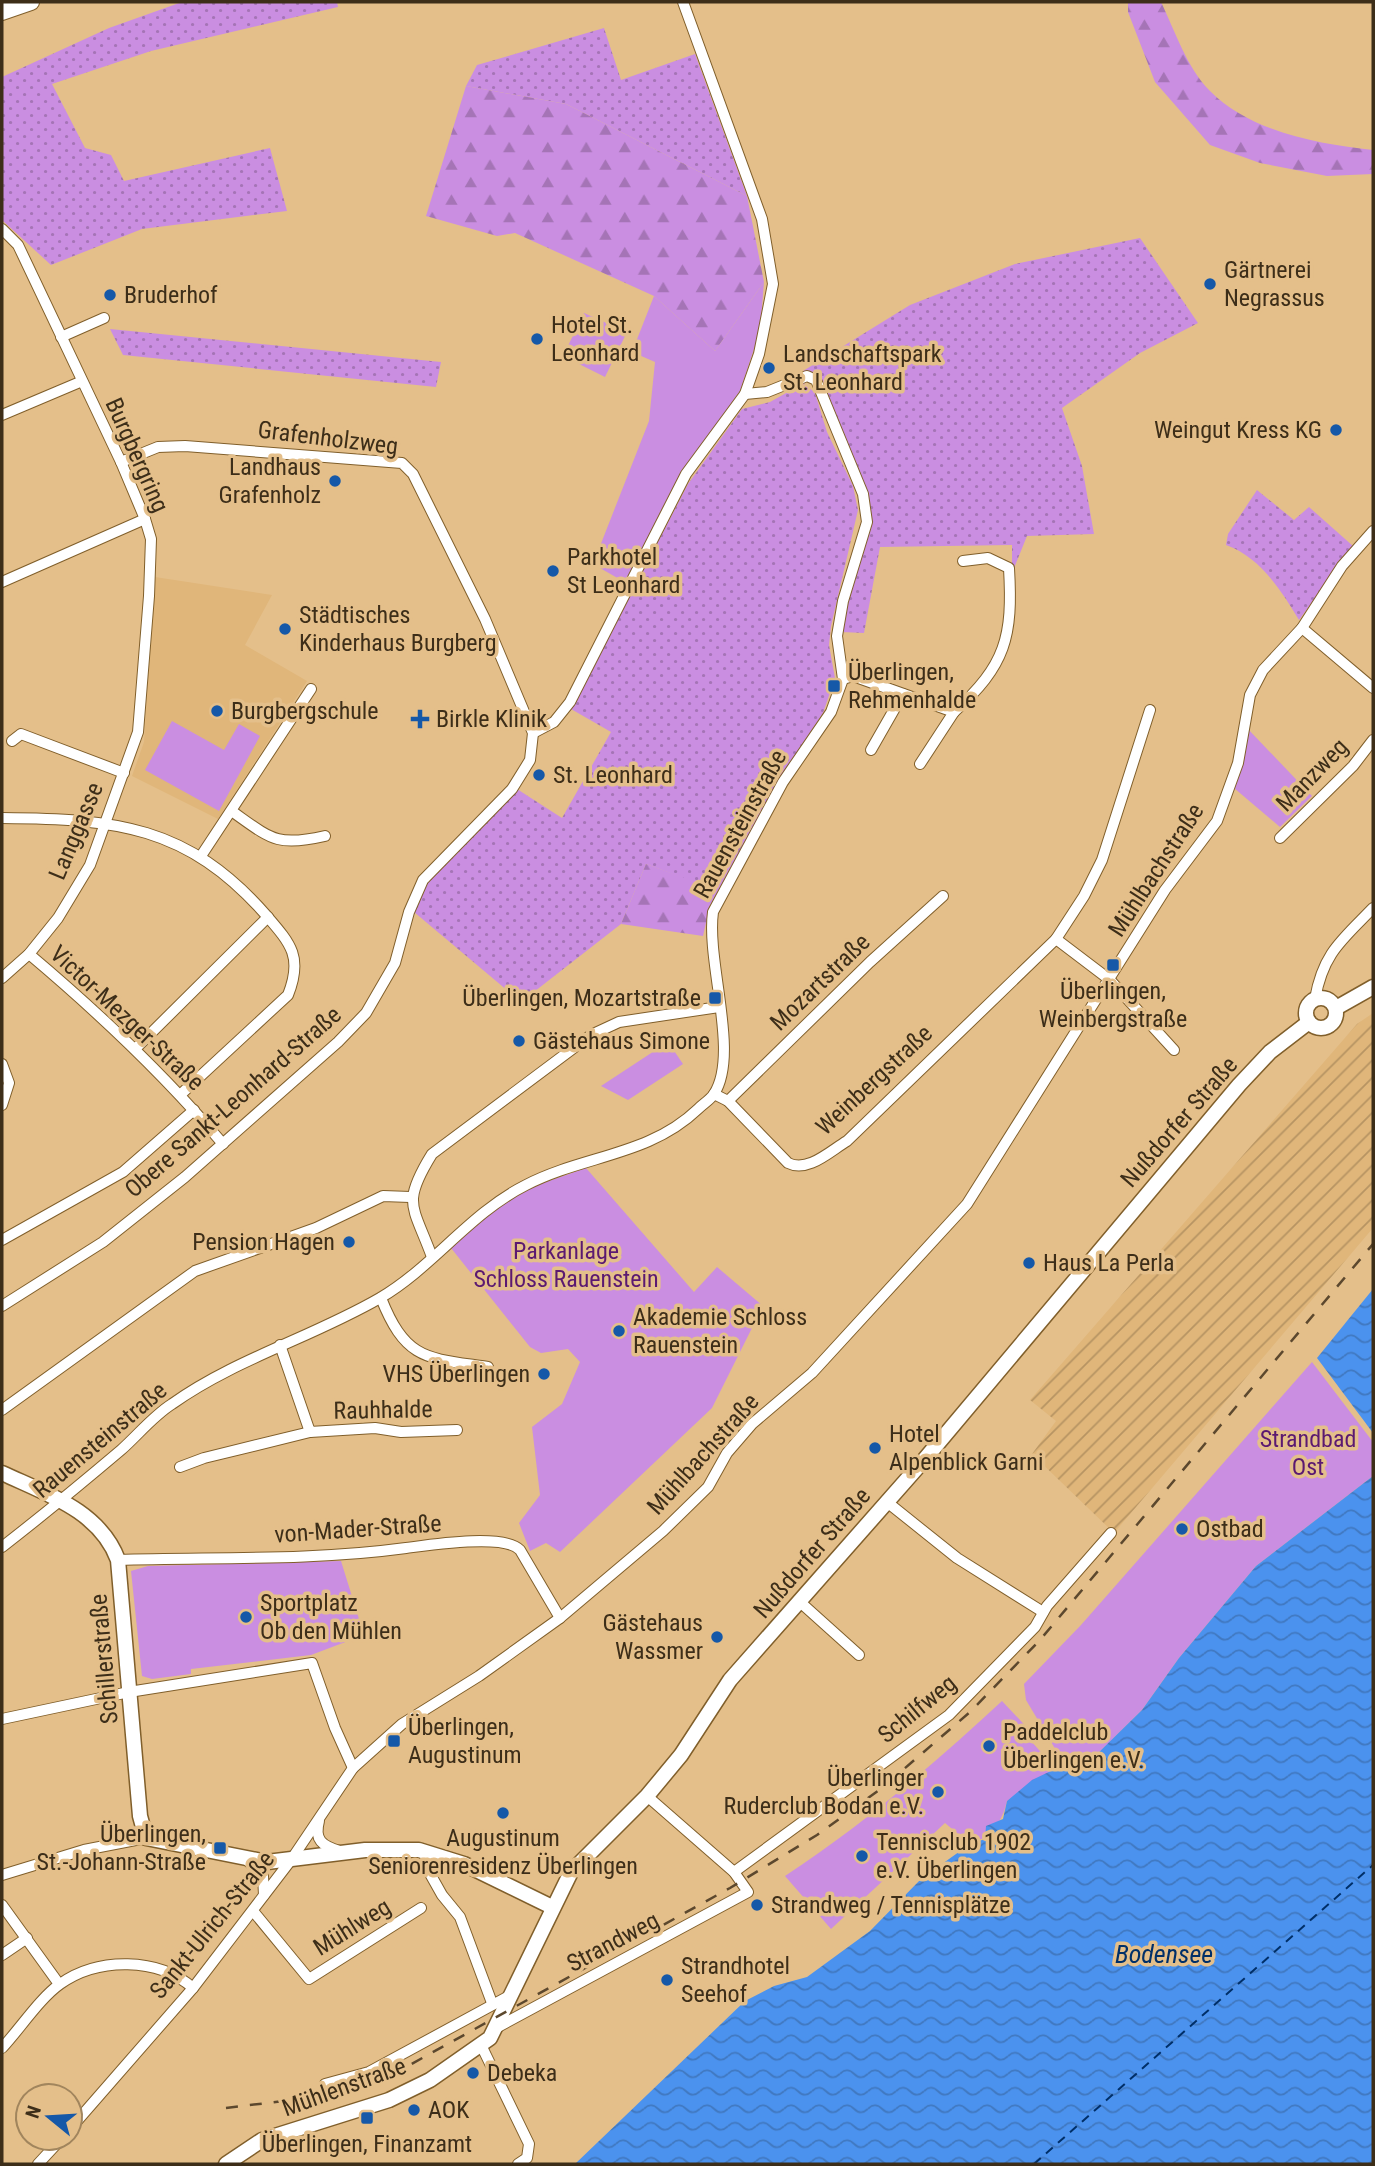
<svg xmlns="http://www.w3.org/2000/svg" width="1375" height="2166" font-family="'Roboto Condensed',sans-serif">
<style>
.built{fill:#e0b67a}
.industrial{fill:url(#industrial-furrows)}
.grass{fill:url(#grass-dots)}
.forest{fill:url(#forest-firs)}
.park{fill:#ca8ee1}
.water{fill:url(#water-waves)}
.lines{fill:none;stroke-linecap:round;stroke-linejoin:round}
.ferry{stroke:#002f68;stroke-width:2;stroke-dasharray:9 7;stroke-linecap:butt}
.street-casing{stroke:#805f2b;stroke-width:12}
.secondary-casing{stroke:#805f2b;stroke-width:17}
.primary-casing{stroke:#805f2b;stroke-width:18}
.street{stroke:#fff;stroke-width:10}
.secondary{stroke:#fff;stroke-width:14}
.primary{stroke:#fff;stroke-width:16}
.rail{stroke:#5c482e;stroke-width:2.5;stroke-dasharray:12 12;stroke-linecap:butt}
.poi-dot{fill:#1558a8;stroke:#e4bf8a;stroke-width:2.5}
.labels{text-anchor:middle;stroke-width:7;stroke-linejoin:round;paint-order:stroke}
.poi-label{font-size:24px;fill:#3d2e19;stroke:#e4bf8a;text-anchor:start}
.street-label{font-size:24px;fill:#3d2e19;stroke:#e4bf8a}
.park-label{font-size:24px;fill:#5b1971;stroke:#e4bf8a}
.water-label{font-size:26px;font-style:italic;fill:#002f68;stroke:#e4bf8a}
</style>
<defs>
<pattern id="industrial-furrows" width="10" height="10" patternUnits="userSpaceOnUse" patternTransform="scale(1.75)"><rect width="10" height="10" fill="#e0b67a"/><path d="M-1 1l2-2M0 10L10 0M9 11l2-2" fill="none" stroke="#b79463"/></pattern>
<pattern id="grass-dots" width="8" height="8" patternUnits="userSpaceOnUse" patternTransform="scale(1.75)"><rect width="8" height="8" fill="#ca8ee1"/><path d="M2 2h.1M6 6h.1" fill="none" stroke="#a574b6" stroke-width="1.8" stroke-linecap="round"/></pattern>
<pattern id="forest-firs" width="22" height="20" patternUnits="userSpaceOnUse" patternTransform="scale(1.75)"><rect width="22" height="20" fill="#ca8ee1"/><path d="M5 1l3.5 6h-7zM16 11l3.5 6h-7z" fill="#a574b6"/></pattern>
<pattern id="water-waves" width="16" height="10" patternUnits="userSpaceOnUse" patternTransform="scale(1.75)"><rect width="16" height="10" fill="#4b92ee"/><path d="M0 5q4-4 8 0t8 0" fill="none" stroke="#4078c0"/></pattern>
</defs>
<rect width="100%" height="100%" fill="#e4bf8a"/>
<polygon class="built" points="155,577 272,595 245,645 307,681 218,819 132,776 144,742"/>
<polygon class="industrial" points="1373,1013 1373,1228 1114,1533 1032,1454 1056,1421 1030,1400 1357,1024"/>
<g class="grass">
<polygon points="182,2 337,2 338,7 151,51 52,84 85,148 111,155 124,181 270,148 287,211 142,229 51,265 2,220 2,77 109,28"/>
<polygon points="604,28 621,80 695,54 747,196 566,104 466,86 477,65"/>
<polygon points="1140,238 1198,323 1140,353 1062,408 1082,466 1094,534 1027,536 1012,573 1012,545 880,547 864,633 841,632 845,606 872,518 857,465 837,428 825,386 817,374 803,371 910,305 1015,264"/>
<polygon points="110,329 441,362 436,387 123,355"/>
<polygon points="804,383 815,393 827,432 853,486 858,510 831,626 829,645 835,678 823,713 790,763 776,756 702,885 646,864 621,924 521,1002 414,912 427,881 517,789 562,818 611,732 571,709 688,484 742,409 770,402"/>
<path d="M1257,490L1294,520L1309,507L1353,546L1299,620C1281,590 1260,557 1226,545L1228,534Z"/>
</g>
<g class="forest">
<path d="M1128,2H1161C1175,31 1187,68 1210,91C1251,132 1318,144 1373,150V174L1327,176L1260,163L1210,145L1155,82L1128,12Z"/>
<polygon points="466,86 566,104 747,196 764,282 715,351 654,296 515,233 497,236 426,216"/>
<polygon points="776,756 790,763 710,905 703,936 621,924 646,864 702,884"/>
</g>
<g class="park">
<polygon points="764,282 760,331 740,391 686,468 628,584 593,564 649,421 655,362 632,352 654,296 715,351"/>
<polygon points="584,313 627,332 605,377 563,356"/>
<polygon points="172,721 224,750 239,724 260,736 219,811 145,770"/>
<polygon points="1247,728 1312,796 1280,827 1234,788"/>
<polygon points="668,1042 683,1064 628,1100 601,1086"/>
<polygon points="586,1168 694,1292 717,1267 763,1306 712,1408 560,1552 546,1543 530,1551 519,1523 540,1495 532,1427 562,1404 580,1362 568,1349 541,1353 530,1347 451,1248 488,1214 529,1188"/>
<path d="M1312,1362L1373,1442V1476L1256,1566L1179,1658L1142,1710L1094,1757L1055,1769L1007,1801C1002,1822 992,1837 970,1844L945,1823L831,1929L785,1876C864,1824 933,1765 1002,1701L1035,1736L1031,1741L1055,1768L1057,1752L1026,1700L1024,1684L1081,1625Z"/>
<polygon points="341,1561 364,1635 311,1655 191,1669 191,1674 152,1679 142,1676 131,1571 148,1566"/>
</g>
<g class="water">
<polygon points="1373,1289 1373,1433 1317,1358"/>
<polygon points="1373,1476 1373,2164 575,2164 745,2001 774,1986 807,1977 870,1931 921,1879 970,1844 985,1839 986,1826 1003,1819 1007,1801 1032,1780 1055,1769 1094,1757 1142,1710 1179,1658 1256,1566"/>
</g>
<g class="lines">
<polyline class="ferry" points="1034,2164 1373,1865"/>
<defs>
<g id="street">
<polyline points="2,229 18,245 121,462 145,519 151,539 149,596 138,732 90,865 58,918 29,954 2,978"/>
<polyline points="61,337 104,318"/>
<polyline points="2,415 80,382"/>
<polyline points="2,582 145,519"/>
<polyline points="1302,628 1373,688"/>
<path d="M843,679L853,676L954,712C1006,665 1013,637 1009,568L988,558L963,561"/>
<polyline points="533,733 554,722 570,702 686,474 745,394 759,354 773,284 762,219 683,2"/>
<polyline points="12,741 21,734 124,773"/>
<polyline points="871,750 903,694"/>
<polyline points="920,764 954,712"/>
<path d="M233,812C271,839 277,847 325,836"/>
<path d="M2,818C115,819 187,825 266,915C291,944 303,957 288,995L180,1095"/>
<polyline points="1280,838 1353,766 1373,740"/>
<polyline points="201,856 311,689"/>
<polyline points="1056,939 1084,896 1102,860 1150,710"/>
<path d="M29,954C99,1013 164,1074 223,1144"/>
<path d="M1315,999C1323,953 1342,940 1373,908"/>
<polyline points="135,1049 268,917"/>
<polyline points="2,1064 9,1083 2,1105"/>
<path d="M714,1094L728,1101L788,1163C808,1173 830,1151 847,1141L1056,939L1110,980L1174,1050"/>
<polyline points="728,1101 870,962 943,896"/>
<polyline points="2,1240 123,1172 194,1110"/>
<path d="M432,1257C413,1205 401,1204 432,1154L591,1035L619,1022L719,1007"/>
<path d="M381,1298C406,1361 427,1358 488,1367"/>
<polyline points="2,1306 103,1242 185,1177 338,1042 366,1013 395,963 409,912 423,880 512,789 530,760 533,733 485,619 413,474 402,463 185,446 158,447 121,462"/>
<polyline points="280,1345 310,1432 375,1428 401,1432 457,1430"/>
<polyline points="2,1410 195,1271 316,1228 383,1196 410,1197"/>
<polyline points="180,1467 204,1458 310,1432"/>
<polyline points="887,1502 957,1558 1043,1612"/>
<path d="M2,1547C42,1516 82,1483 121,1450C138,1435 153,1416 172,1404C235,1359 313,1337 380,1298C433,1267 470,1213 526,1185C584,1155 649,1156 698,1109C703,1104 710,1100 714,1094C740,1054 706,962 713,912L783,782L831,712L843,679L837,636L843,601L867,522L863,494L816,380L807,376L767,392L745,394"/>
<path d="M118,1560C214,1557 310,1561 406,1548C429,1545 504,1533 520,1550L560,1618"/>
<polyline points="800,1602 859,1655"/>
<polyline points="2,1719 129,1692 312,1663 335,1728 353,1768"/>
<path d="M319,1821C314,1840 322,1846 340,1851"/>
<polyline points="247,1860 263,1876 264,1895"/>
<polyline points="424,1863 442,1895 460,1917 492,2003"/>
<polyline points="734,1872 949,1715 1035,1627 1047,1606 1111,1533"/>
<polyline points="2,1875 84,1850 146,1838"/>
<polyline points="2,1905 59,1984"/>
<polyline points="253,1911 309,1979 421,1908"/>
<polyline points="2,1955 27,1938"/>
<polyline points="496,2028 748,1892 734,1872 647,1796"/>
<polyline points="481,2045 529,2144 527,2158 518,2164"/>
<path d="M2,2048C19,2030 40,1998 60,1984C98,1957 158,1957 193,1988"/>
<polyline points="325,2084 369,2072 511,1995"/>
<polyline points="70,2129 193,1988 291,1860 353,1768 402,1724 479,1676 560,1618 663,1531 708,1487 727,1453 752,1424 812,1373 967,1204 1165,890 1217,821 1238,763 1250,695 1263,670 1302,628 1342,566 1373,531"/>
<polyline points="38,2164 62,2138"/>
</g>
<g id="secondary">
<circle cx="1321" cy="1013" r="15"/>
<polyline points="1336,1008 1373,987"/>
<path d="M2,1473C47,1494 100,1511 118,1560L140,1816L146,1838L267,1862L365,1850H419L464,1864L552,1907"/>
<polyline points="226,2164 262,2140 389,2100 430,2080 490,2038 571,1872 647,1796 681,1755 730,1680 924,1460 1239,1085 1270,1052 1309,1022"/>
</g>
<polyline id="primary" points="2,12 31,2"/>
</defs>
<use href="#street" class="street-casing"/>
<use href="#secondary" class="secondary-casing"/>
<use href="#primary" class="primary-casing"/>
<use href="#street" class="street"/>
<use href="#secondary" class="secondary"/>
<use href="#primary" class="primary"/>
<polyline class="rail" points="226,2108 308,2098 406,2067 730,1888 817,1835 882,1788 970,1712 1040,1640 1373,1244"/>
</g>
<g class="poi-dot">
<circle cx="1210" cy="284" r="7"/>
<circle cx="110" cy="295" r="7"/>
<circle cx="537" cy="339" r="7"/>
<circle cx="769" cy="368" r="7"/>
<circle cx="1336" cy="430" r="7"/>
<circle cx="335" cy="481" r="7"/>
<circle cx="553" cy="571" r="7"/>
<circle cx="285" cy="629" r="7"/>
<rect x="827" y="679" width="14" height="14" rx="3.5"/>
<circle cx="217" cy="711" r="7"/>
<path d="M416.5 708.5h7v7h7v7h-7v7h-7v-7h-7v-7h7z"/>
<circle cx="539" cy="775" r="7"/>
<rect x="1106" y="958" width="14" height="14" rx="3.5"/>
<rect x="708" y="991" width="14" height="14" rx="3.5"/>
<circle cx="519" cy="1041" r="7"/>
<circle cx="349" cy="1242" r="7"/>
<circle cx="1029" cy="1263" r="7"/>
<circle cx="619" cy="1331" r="7"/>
<circle cx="544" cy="1374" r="7"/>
<circle cx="875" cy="1448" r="7"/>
<circle cx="1182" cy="1529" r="7"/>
<circle cx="246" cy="1617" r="7"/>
<circle cx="717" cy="1637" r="7"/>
<rect x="387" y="1734" width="14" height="14" rx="3.5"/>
<circle cx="989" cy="1746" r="7"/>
<circle cx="938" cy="1792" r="7"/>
<circle cx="503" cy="1813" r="7"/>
<rect x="213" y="1841" width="14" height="14" rx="3.5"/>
<circle cx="862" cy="1856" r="7"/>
<circle cx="757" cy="1905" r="7"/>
<circle cx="667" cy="1980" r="7"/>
<circle cx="473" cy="2073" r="7"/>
<circle cx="414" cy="2110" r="7"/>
<rect x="360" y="2111" width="14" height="14" rx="3.5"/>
</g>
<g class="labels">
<g class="poi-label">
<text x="1224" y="278">Gärtnerei<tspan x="1224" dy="28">Negrassus</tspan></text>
<text x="124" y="303">Bruderhof</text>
<text x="551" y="333">Hotel St.<tspan x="551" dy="28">Leonhard</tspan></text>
<text x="783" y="362">Landschaftspark<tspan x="783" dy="28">St. Leonhard</tspan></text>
<text x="1322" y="438" text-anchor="end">Weingut Kress KG</text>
<text x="321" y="475" text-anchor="end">Landhaus<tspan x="321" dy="28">Grafenholz</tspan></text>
<text x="567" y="565">Parkhotel<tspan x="567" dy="28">St Leonhard</tspan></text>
<text x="299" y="623">Städtisches<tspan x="299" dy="28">Kinderhaus Burgberg</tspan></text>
<text x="848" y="680">Überlingen,<tspan x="848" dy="28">Rehmenhalde</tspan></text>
<text x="231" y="719">Burgbergschule</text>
<text x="436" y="727">Birkle Klinik</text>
<text x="553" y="783">St. Leonhard</text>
<text x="1113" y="999" text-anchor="middle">Überlingen,<tspan x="1113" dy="28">Weinbergstraße</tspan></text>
<text x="701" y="1006" text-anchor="end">Überlingen, Mozartstraße</text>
<text x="533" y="1049">Gästehaus Simone</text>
<text x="335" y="1250" text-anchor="end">Pension Hagen</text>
<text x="1043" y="1271">Haus La Perla</text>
<text x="633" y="1325">Akademie Schloss<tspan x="633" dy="28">Rauenstein</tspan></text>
<text x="530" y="1382" text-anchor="end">VHS Überlingen</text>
<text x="889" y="1442">Hotel<tspan x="889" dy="28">Alpenblick Garni</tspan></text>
<text x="1196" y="1537">Ostbad</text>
<text x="260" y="1611">Sportplatz<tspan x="260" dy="28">Ob den Mühlen</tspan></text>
<text x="703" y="1631" text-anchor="end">Gästehaus<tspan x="703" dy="28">Wassmer</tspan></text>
<text x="408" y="1735">Überlingen,<tspan x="408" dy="28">Augustinum</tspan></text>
<text x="1003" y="1740">Paddelclub<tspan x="1003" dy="28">Überlingen e.V.</tspan></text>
<text x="924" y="1786" text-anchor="end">Überlinger<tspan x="924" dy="28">Ruderclub Bodan e.V.</tspan></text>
<text x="206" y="1842" text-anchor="end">Überlingen,<tspan x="206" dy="28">St.-Johann-Straße</tspan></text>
<text x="503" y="1846" text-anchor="middle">Augustinum<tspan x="503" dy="28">Seniorenresidenz Überlingen</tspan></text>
<text x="876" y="1850">Tennisclub 1902<tspan x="876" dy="28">e.V. Überlingen</tspan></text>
<text x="771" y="1913">Strandweg / Tennisplätze</text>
<text x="681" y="1974">Strandhotel<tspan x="681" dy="28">Seehof</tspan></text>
<text x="487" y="2081">Debeka</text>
<text x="428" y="2118">AOK</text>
<text x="367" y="2152" text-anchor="middle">Überlingen, Finanzamt</text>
</g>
<g class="street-label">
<text transform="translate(328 438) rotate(7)" y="8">Grafenholzweg</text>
<text transform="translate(137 455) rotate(66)" y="8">Burgbergring</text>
<text transform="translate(1312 775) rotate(-46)" y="8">Manzweg</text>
<text transform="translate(740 824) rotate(-61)" y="8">Rauensteinstraße</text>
<text transform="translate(76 831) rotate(-67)" y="8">Langgasse</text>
<text transform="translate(1156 870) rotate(-57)" y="8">Mühlbachstraße</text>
<text transform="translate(820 982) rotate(-44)" y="8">Mozartstraße</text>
<text transform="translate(127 1018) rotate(43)" y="8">Victor-Mezger-Straße</text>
<text transform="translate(874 1080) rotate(-43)" y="8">Weinbergstraße</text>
<text transform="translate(233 1102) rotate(-41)" y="8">Obere Sankt-Leonhard-Straße</text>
<text transform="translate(1179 1122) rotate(-49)" y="8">Nußdorfer Straße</text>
<text transform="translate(383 1410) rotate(-1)" y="8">Rauhhalde</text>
<text transform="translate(100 1440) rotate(-40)" y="8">Rauensteinstraße</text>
<text transform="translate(703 1454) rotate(-48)" y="8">Mühlbachstraße</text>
<text transform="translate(358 1529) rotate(-4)" y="8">von-Mader-Straße</text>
<text transform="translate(812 1553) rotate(-49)" y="8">Nußdorfer Straße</text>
<text transform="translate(104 1659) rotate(-95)" y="8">Schillerstraße</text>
<text transform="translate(917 1709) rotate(-39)" y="8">Schilfweg</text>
<text transform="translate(212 1925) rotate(-51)" y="8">Sankt-Ulrich-Straße</text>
<text transform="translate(352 1927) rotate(-32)" y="8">Mühlweg</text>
<text transform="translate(613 1942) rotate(-28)" y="8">Strandweg</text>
<text transform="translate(344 2087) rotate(-20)" y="8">Mühlenstraße</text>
</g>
<g class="park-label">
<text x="566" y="1259">Parkanlage<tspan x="566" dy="28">Schloss Rauenstein</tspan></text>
<text x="1308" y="1447">Strandbad<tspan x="1308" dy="28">Ost</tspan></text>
</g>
<g class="water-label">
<text x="1164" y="1963">Bodensee</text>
</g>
</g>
<rect width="1375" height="2166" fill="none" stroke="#3d2e19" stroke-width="7"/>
<g transform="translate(49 2117) rotate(288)"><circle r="33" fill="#e4bf8a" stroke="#a1855d" stroke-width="2"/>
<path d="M0-5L12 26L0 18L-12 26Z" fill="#1558a8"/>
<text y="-10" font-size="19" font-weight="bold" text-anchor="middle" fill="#3d2e19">N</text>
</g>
</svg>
